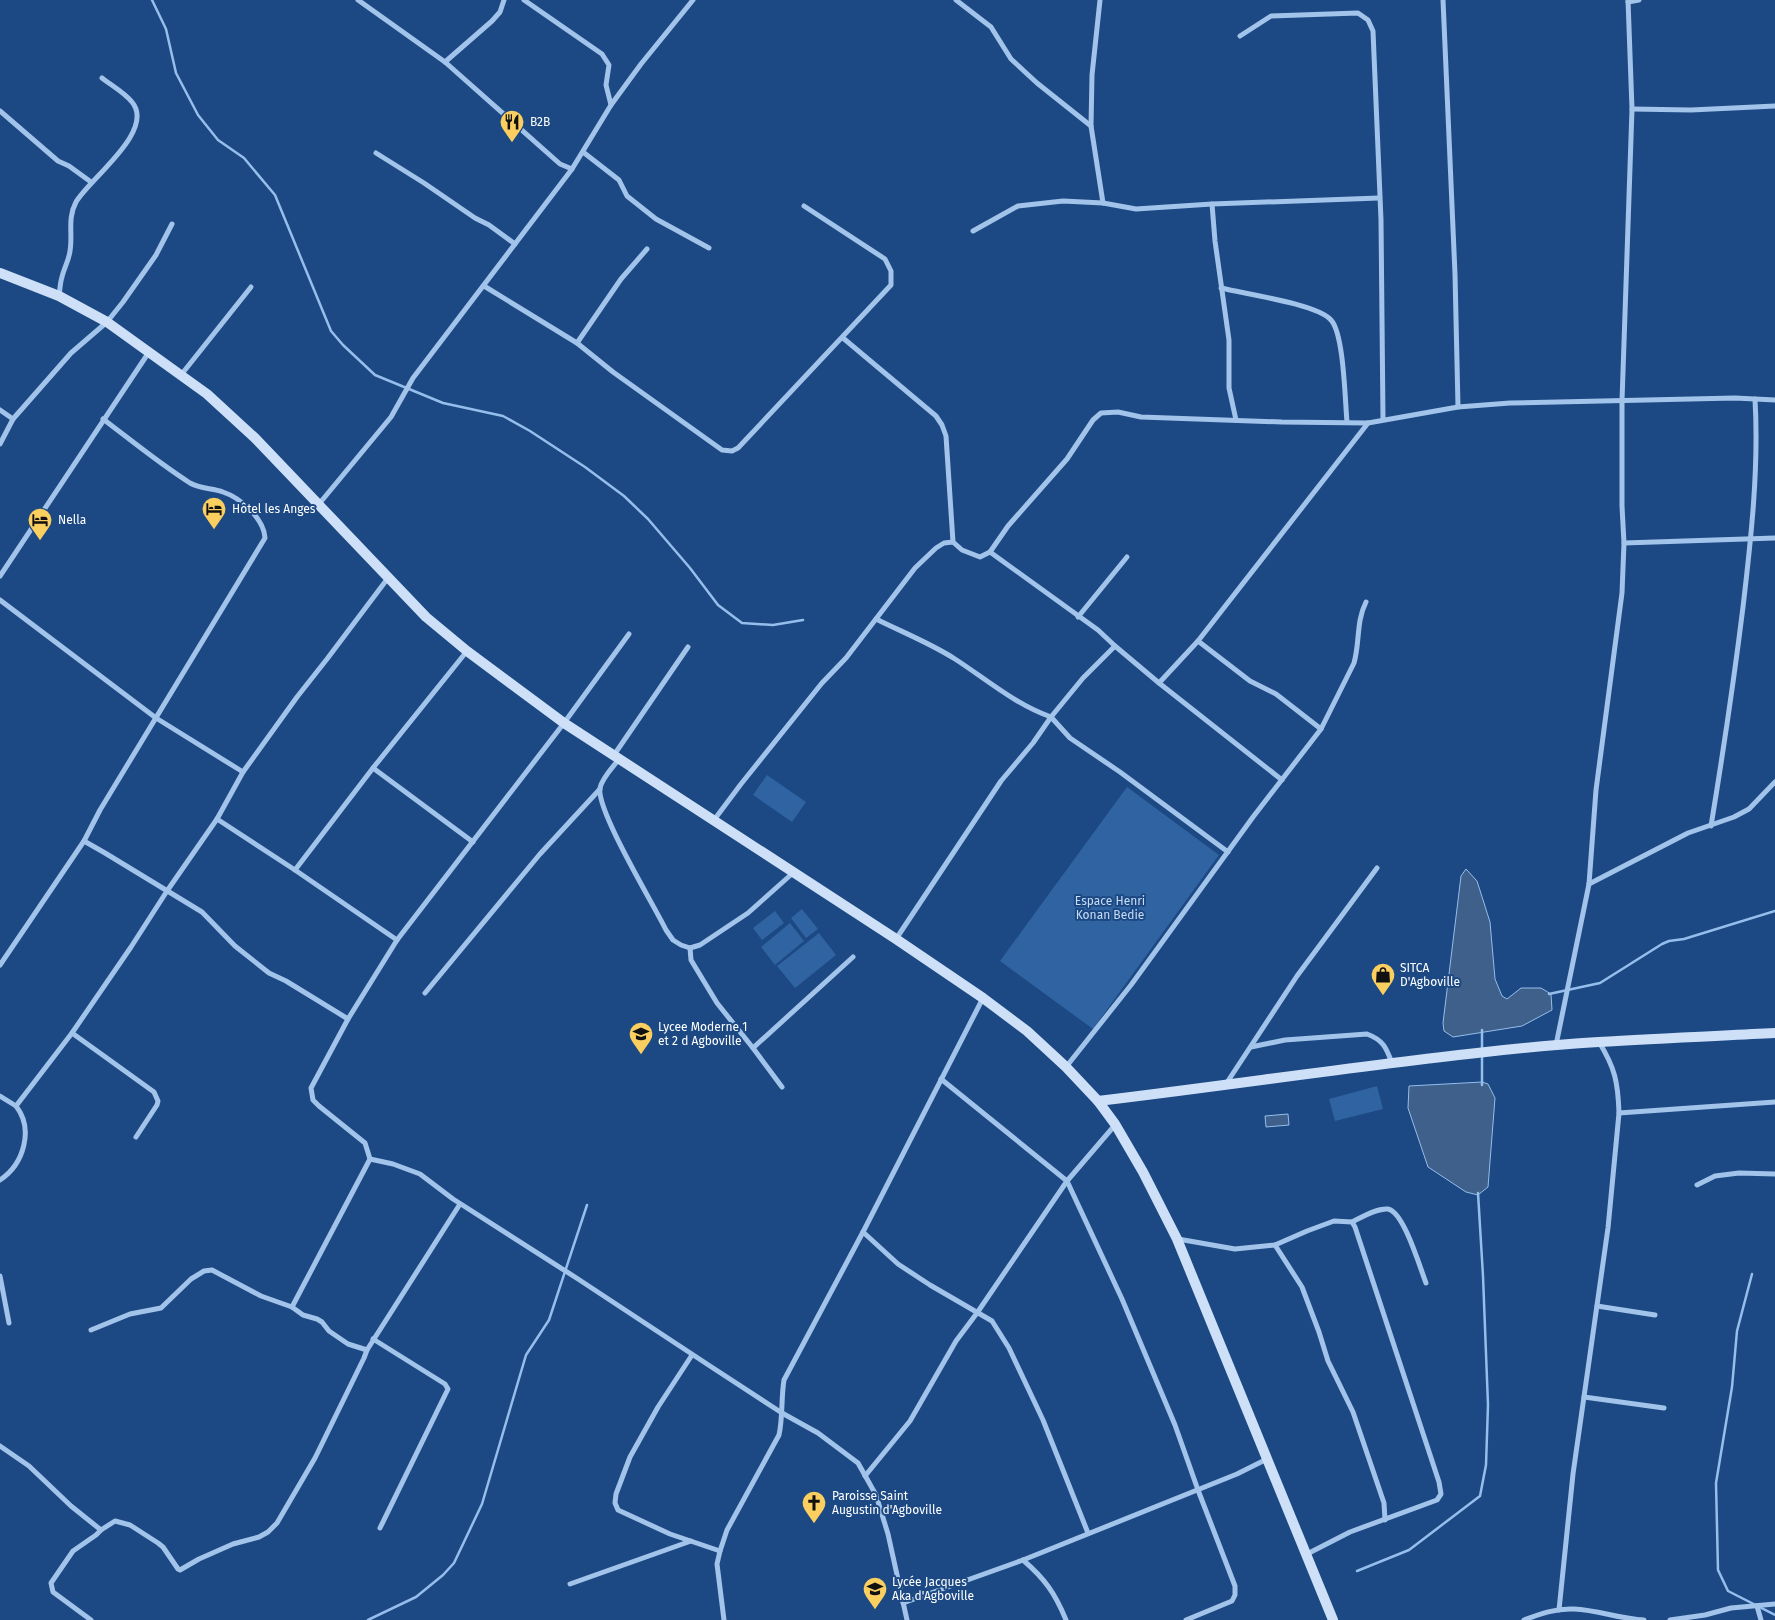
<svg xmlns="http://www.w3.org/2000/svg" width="1775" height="1620" font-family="'Fira Sans',sans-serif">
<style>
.green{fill:#3063a2}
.water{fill:#3e608a;stroke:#96beec}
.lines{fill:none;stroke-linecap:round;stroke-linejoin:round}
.stream{stroke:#96beec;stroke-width:2.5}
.street{stroke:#a2c3ea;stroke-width:5}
.secondary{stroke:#cee0f8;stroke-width:10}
.labels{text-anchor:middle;stroke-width:4;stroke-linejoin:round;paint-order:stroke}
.poi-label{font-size:12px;fill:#fff;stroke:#1c4983;text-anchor:start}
.park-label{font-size:12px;fill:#c7ddf8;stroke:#1c4983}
</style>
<rect width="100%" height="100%" fill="#1c4983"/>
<g class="green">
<polygon points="767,775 806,802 792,822 753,795"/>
<polygon points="1127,787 1219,855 1093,1029 1000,961"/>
<polygon points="802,909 818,929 806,938 791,918"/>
<polygon points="775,911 784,923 762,940 753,928"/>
<polygon points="790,923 804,941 775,965 761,947"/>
<polygon points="819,933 836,955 795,988 777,966"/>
<polygon points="1377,1086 1383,1109 1335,1121 1329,1099"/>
</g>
<g class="water">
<polygon points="1466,869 1477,881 1490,922 1495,979 1502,996 1507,999 1521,988 1541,988 1551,994 1552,1010 1522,1026 1453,1037 1444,1031 1443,1023 1461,876"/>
<polygon points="1482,1082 1488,1084 1495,1098 1488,1187 1478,1195 1466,1192 1428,1167 1408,1108 1409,1086"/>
<polygon points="1288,1114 1289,1125 1266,1127 1265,1116"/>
</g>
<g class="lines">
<g class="stream">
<polyline points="152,0 166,29 176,73 198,115 218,140 244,158 275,195 331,331 343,345 375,375 443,403 503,416 530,431 585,467 624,496 648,519 690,568 718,605 742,623 773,625 803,620"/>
<polyline points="1549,994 1600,983 1662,944 1669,941 1684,939 1775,911"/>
<polyline points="1482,1030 1482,1050"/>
<polyline points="1482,1055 1482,1085"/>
<polyline points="1752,1274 1737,1331 1732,1387 1716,1483 1718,1570 1728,1591 1775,1615"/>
<polyline points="1357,1571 1409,1550 1480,1496 1486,1465 1488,1405 1483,1276 1478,1193"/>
<polyline points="368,1620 416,1597 443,1575 454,1563 482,1504 526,1355 549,1320 587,1205"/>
</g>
<g class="street">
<polyline points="358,0 445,62 560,164 572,169"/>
<polyline points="956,0 991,27 1011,59 1037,83 1091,126"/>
<polyline points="1100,0 1092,75 1091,126 1103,203"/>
<polyline points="1443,0 1455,274 1458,407"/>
<polyline points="1628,2 1639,0"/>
<polyline points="1240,36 1271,16 1358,13 1368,20 1373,31 1381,220 1383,419"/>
<polyline points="445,62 492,21 500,12 504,0"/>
<polyline points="611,105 641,64 693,0"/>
<polyline points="1632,109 1691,110 1775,106"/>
<polyline points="0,111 58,161 69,166 91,182"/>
<polyline points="583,152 619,180 627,196 656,219 709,248"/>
<polyline points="376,153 424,183 475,218 489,225 515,244"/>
<polyline points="1212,204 1215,241 1229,340 1229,388 1236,420"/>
<polyline points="973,231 1018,206 1063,201 1103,203 1136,209 1212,204 1379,198"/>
<polyline points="484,286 577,343 613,372 722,450 732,451 738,448 891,285 891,271 885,259 804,206"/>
<path d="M1221,288C1245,294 1317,304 1331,320C1344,334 1345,401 1347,422"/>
<path d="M59,296C60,290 60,283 62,277C64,268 69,260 70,251C73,234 67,219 76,202C89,179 156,131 132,102C125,93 111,85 102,78"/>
<polyline points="843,338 936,416 942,425 946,436 953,542"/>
<polyline points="577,343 621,279 647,249"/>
<polyline points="181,375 251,287"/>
<polyline points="0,410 13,419"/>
<polyline points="0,444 13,419 71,353 107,322 123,302 156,255 172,224"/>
<polyline points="319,504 391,417 413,378 572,169 611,105 606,85 609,65 602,54 524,0"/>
<polyline points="1624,543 1775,538"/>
<polyline points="990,552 1098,630 1115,646 1159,683 1282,780"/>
<polyline points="0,576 149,352"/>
<polyline points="0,600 156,718 243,772"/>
<polyline points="1078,617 1127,557"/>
<path d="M876,619C902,632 930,643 955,659C986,679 1016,705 1051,717L1083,678L1115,646"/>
<polyline points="1198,641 1250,681 1276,694 1321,729"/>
<polyline points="1159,683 1198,641 1368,423"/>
<polyline points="614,755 688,647"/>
<path d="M619,759C613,767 602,778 600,788C596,810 654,905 666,930L673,940L681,945L690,948L700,945L748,913L794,872"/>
<polyline points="373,768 473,842"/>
<polyline points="217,819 295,870"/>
<polyline points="714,820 741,784 822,683 846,658 915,568 936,548 944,543 953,542 962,550 980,557 990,552 1008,526 1067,459 1093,420 1101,413 1118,412 1141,417 1282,422 1368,423 1458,407 1510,403 1735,398 1775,400"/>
<path d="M1711,826C1723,753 1734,680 1743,607C1751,539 1759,468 1755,399"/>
<path d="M84,841L100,810L265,538C264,519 241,498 223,492C213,488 200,489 190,483C160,464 132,441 103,419"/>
<polyline points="1589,884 1688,833 1734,817 1749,809 1775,782"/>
<polyline points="896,939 1001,781 1033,743 1051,717 1070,738 1120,772 1228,852"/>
<polyline points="397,940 295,870 373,768 467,651"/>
<polyline points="690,948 691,960 717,1003 753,1048 782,1087"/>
<polyline points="0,965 84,841 105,853 202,912 235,946 269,973 286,981 348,1019"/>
<polyline points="425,993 540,854 600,789"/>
<polyline points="72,1033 154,1092 158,1101 157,1105 136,1137"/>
<polyline points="1556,1045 1589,884 1596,790 1622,593 1624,543 1622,506 1622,401 1632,109 1628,0"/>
<path d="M1251,1047L1285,1040L1367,1034C1383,1040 1386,1047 1392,1063"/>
<polyline points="753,1048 853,957"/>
<path d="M1066,1067L1131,985L1253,817L1321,729L1354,663C1360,642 1356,622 1366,602"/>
<polyline points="941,1079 1067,1181 1122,1299 1175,1425 1198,1490 1235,1586 1235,1595 1232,1601 1186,1620"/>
<polyline points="1226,1084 1297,976 1377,868"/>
<polyline points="0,1096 16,1106"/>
<polyline points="1619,1113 1775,1102"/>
<polyline points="370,1159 393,1164 420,1174 453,1199 578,1279 710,1366 782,1413 818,1433 858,1463 876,1495 888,1534 907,1620"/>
<path d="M0,1180C24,1164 34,1129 16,1106L72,1033L131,947L167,891L217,819L243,772L297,697L327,659L388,578"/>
<polyline points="1697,1185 1715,1176 1739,1173 1775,1174"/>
<path d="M1352,1222C1362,1217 1377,1208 1388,1209C1404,1212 1420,1268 1426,1283"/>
<polyline points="863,1232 898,1264 930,1285 992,1321 1009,1348 1043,1420 1088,1533"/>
<polyline points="1178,1239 1235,1249 1275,1245 1307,1231 1334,1221 1352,1222 1355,1227 1439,1482 1441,1494 1437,1500 1350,1532 1307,1554"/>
<polyline points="1275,1245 1302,1287 1319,1332 1328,1361 1353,1412 1384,1503 1385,1520"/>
<polyline points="0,1276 9,1323"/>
<polyline points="1597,1306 1655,1315"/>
<polyline points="292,1307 370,1159 365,1143 319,1106 313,1100 311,1088 348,1019 397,940 564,723 629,634"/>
<polyline points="373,1339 445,1384 448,1389 380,1528"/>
<polyline points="367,1350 460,1204"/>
<polyline points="692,1355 658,1407 630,1457 616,1494 615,1503 618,1510 670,1534 720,1551"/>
<polyline points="1584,1397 1664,1408"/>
<polyline points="0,1446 29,1466 71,1506 101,1530 115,1521 130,1525 158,1543 163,1547 178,1569 180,1570 199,1559 233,1544 259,1537 268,1532 277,1523 315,1458 364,1358 367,1350 348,1344 329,1331 322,1322 317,1319 303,1315 292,1307 261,1296 212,1270 204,1271 191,1279 161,1308 130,1314 91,1330"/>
<polyline points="865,1476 910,1421 956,1341 977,1313 1067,1181 1115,1125"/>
<path d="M1023,1560C1045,1579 1055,1593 1066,1620"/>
<polyline points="570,1584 691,1541"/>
<polyline points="903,1603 1023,1560 1237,1474 1267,1459"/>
<polyline points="1757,1606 1761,1620"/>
<path d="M1559,1610L1573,1474L1608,1228L1619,1113C1618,1082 1615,1068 1599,1042"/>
<polyline points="91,1620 53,1592 51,1583 73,1551 96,1535 101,1530"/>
<path d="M724,1620L717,1564L720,1551L727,1530L779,1435C783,1417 781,1398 784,1380L863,1232L983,998"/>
<path d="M1524,1620C1540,1614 1556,1608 1574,1609C1598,1610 1620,1619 1644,1620"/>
<polyline points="1670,1620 1705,1615 1731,1608 1775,1604"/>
</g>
<g class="secondary">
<polyline points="0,273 59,296 107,322 207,394 255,438 426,617 467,651 564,723 896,939 983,998 1027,1031 1066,1067 1098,1101 1115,1124 1143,1172 1177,1239 1333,1620"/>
<path d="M1098,1101C1224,1086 1350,1067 1477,1053C1576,1041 1676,1038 1775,1033"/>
</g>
</g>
<defs>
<symbol id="restaurant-pin" viewBox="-11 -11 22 30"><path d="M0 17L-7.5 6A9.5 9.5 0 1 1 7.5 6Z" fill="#fbce60" stroke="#1c4983"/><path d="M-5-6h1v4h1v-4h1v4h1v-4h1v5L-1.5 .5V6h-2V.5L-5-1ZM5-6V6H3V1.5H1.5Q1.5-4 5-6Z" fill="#111"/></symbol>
<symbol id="hotel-pin" viewBox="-11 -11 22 30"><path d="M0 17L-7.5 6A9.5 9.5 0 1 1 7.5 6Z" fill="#fbce60" stroke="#1c4983"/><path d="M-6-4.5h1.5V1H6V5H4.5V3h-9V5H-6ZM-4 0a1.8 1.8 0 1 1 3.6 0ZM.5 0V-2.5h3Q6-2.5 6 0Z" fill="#111"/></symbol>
<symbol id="shop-pin" viewBox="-11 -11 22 30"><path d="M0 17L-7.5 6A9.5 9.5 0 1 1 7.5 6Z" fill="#fbce60" stroke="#1c4983"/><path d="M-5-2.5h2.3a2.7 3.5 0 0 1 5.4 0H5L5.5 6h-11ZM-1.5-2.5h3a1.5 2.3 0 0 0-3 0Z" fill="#111"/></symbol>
<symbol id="school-pin" viewBox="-11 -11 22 30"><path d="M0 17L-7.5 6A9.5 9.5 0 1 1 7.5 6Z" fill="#fbce60" stroke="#1c4983"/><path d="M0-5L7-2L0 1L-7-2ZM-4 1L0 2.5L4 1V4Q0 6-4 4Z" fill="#111"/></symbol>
<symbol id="church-pin" viewBox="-11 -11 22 30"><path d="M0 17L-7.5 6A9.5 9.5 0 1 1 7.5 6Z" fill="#fbce60" stroke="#1c4983"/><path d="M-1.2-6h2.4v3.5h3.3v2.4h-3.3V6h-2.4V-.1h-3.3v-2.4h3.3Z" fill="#111"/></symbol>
</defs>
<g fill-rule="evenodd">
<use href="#restaurant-pin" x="498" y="108" width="28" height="38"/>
<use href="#hotel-pin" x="200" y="495" width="28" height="38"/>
<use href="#hotel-pin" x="26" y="506" width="28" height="38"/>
<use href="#shop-pin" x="1369" y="961" width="28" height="38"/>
<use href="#school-pin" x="627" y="1020" width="28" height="38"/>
<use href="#church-pin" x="800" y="1489" width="28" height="38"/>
<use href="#school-pin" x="861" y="1575" width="28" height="38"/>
</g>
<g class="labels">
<g class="poi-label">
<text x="530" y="126">B2B</text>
<text x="232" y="513">Hôtel les Anges</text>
<text x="58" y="524">Nella</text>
<text x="1400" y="972">SITCA<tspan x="1400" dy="14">D'Agboville</tspan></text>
<text x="658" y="1031">Lycee Moderne 1<tspan x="658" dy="14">et 2 d Agboville</tspan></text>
<text x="832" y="1500">Paroisse Saint<tspan x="832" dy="14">Augustin d'Agboville</tspan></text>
<text x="892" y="1586">Lycée Jacques<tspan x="892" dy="14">Aka d'Agboville</tspan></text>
</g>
<g class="park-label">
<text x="1110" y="905">Espace Henri<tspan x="1110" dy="14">Konan Bedie</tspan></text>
</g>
</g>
</svg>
